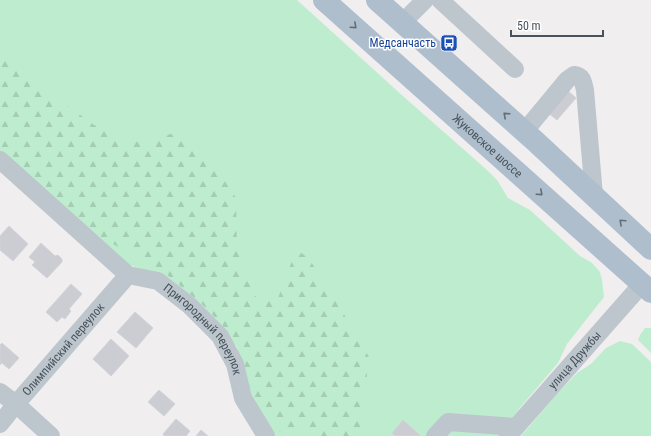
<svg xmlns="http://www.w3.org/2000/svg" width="651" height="436" font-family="'Roboto Condensed',sans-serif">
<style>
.grass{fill:#bdedce}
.forest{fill:url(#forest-firs)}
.building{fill:#cbcdd3;stroke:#d2d4d9}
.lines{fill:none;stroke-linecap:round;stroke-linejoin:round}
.minor{stroke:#bdc6cd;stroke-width:18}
.major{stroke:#aebecc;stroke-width:22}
.oneway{stroke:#616d77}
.labels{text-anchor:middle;stroke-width:3;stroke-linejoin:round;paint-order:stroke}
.transit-label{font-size:12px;fill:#164399;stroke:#fff;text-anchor:end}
.street-label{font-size:12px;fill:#47525b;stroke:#fff}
</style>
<defs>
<pattern id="forest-firs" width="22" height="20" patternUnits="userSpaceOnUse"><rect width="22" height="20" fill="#bdedce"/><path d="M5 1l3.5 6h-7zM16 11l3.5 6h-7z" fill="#a4cdb3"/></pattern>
</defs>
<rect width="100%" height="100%" fill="#f0eeee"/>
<g class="grass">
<polygon points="0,0 297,0 404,97 487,170 497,180 508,198 530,210 580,256 592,263 600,272 602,280 604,297 567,344 558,363 519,409 500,436 270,436 244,390 237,347 227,335 156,275 115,259 0,155"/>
<polygon points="645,328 651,328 651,353 638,340 640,335"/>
<polygon points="620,341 632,344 651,362 651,436 521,436 555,396 577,373 591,364 606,348"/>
</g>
<polygon class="forest" points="0,46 22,73 94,125 135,142 180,132 209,157 236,198 237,249 256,297 277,301 296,250 308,257 335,299 369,357 361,425 354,436 317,436 308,428 279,432 258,410 245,373 238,342 205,307 165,273 79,225 0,153"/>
<g class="building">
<polygon points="567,90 576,98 557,120 548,113"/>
<polygon points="9,226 28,244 13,261 0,250 0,236"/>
<polygon points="41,243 55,256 58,255 62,259 62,262 47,278 32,265 35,262 29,257"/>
<polygon points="71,284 82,294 69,309 71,311 65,319 62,317 57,322 46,312"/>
<polygon points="135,312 153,328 136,348 117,332"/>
<polygon points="111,339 129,356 111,376 93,359"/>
<polygon points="2,343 19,358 9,369 2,363 0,365 0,345"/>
<polygon points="159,390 175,404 164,416 148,402"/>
<polygon points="176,419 190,431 186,436 164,436 163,434"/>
<polygon points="403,420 421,436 395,436 392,433"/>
<polygon points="201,430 208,436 196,436"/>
</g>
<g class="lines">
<g class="minor">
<polyline points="440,0 515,69"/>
<polyline points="402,23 425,0"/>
<path d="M524,132L567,80L574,75C583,76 583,82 585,90L594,196"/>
<path id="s1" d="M0,160L128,275L158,281L189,305L220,336L235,364L243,398L266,436"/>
<polyline points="0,392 16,404 51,436"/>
<path id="s2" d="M0,424L16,404L128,275"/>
<polyline points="435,436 448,422 516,427"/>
<path id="s3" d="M508,436L642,284"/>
</g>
<g class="major">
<path id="s4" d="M324,0L651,292"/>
<polyline points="377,0 535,141 651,249"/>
</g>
</g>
<defs><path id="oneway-chevron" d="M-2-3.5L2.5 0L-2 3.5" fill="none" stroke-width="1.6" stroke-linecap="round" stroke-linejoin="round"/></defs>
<g class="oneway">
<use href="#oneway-chevron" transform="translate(354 26) rotate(42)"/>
<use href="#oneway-chevron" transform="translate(506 115) rotate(-138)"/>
<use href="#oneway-chevron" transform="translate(540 193) rotate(42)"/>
<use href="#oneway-chevron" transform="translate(622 222) rotate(-137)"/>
</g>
<defs>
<symbol id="bus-square" viewBox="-11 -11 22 22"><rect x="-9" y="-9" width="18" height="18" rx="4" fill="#1a4fb4" stroke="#fff"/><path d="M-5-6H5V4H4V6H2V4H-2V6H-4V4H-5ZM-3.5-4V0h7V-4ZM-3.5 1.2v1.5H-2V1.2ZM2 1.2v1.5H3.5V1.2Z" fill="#fff"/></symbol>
</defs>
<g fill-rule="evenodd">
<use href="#bus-square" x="439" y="33" width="20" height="20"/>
</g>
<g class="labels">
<g class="transit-label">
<text x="436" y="47">Медсанчасть</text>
</g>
<g class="street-label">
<text dy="4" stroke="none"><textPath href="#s4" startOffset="219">Жуковское шоссе</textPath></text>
<text dy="4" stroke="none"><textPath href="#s1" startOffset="270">Пригородный переулок</textPath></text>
<text dy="4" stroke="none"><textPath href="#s2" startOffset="98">Олимпийский переулок</textPath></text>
<text dy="4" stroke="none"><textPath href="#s3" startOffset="101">улица Дружбы</textPath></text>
</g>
</g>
<path d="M511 30v6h92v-6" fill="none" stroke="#47525b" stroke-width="2"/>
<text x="517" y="30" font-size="12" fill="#47525b" stroke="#ffffff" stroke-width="3" paint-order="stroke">50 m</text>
</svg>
